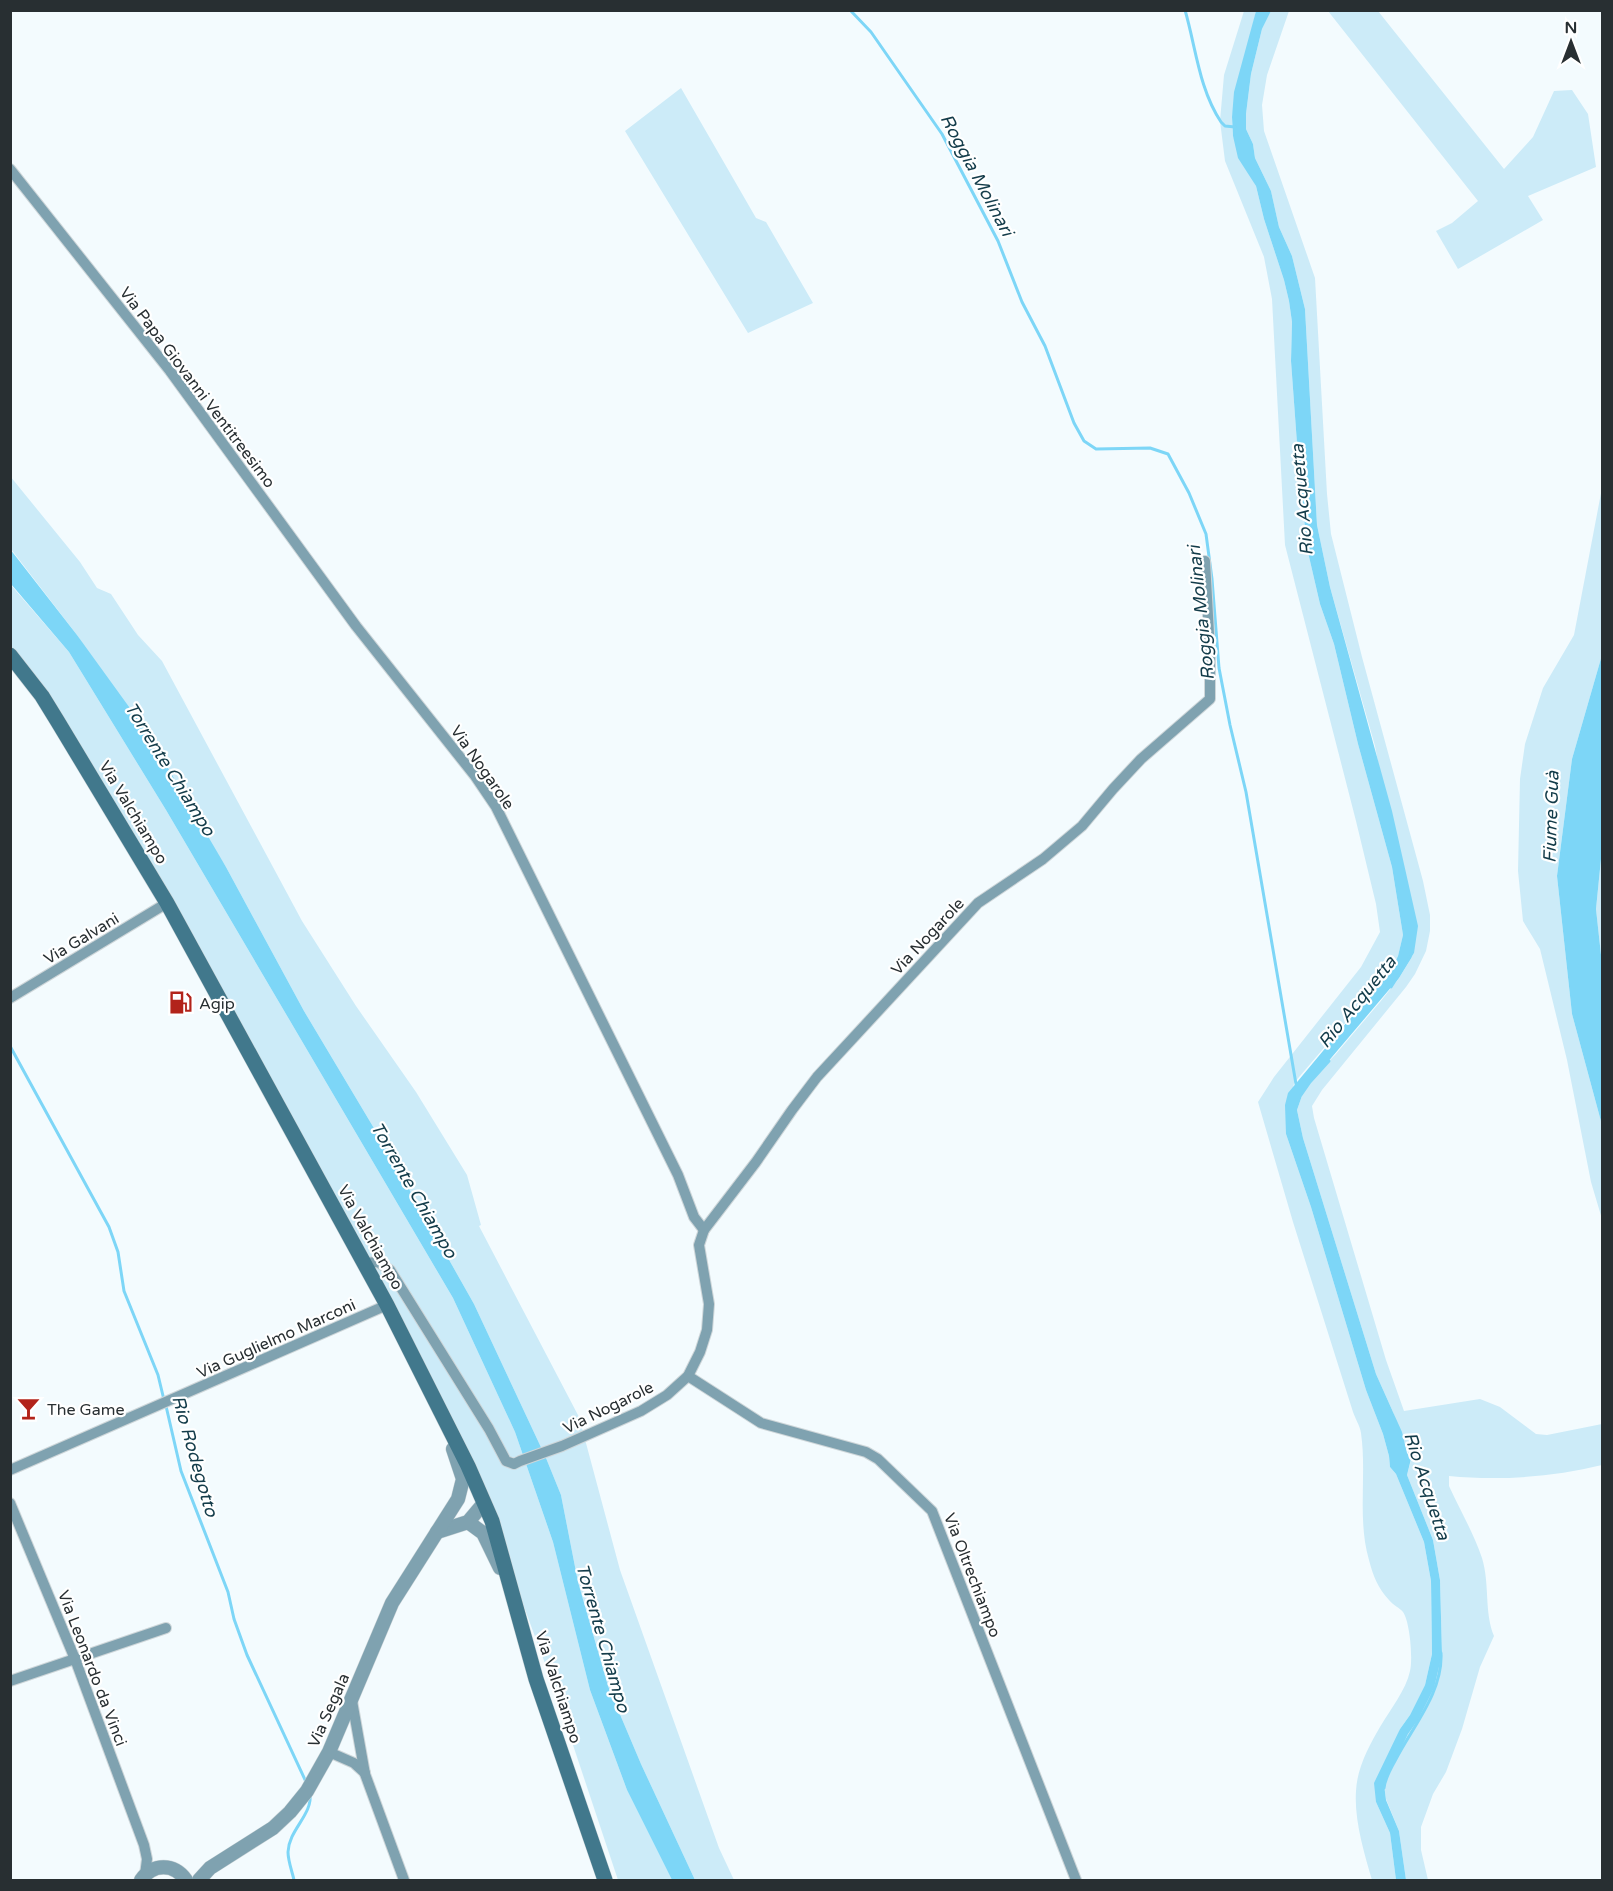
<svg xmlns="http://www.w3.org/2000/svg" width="1613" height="1891" font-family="'Varela Round',sans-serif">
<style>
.green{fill:#ccebf8}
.water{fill:#7dd6f7}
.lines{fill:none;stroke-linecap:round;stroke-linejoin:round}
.stream{stroke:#7dd6f7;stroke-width:3}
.minor-casing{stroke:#ced6d9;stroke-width:12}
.tertiary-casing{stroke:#ced6d9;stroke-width:15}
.secondary-casing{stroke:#ced6d9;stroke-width:16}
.minor{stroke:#7fa2b0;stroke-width:10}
.tertiary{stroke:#7fa2b0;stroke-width:14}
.secondary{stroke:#41788c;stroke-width:15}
.labels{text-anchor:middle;stroke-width:4.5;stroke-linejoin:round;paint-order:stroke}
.street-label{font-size:16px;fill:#282f32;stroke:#fff}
.poi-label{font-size:16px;fill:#282f32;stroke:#fff;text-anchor:start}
.water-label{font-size:18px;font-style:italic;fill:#133c4a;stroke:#fff}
</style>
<rect width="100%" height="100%" fill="#f3fbfe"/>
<g class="green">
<path d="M1244,11H1256L1232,117L1233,136L1256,186L1264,219L1284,280L1289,301L1292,322L1291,361L1298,457L1307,548L1320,604L1334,644L1358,744L1392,867L1403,935L1398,956L1392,968L1294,1083L1286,1134L1311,1207L1366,1390L1383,1434L1389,1456L1390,1467L1396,1474L1424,1542L1431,1581L1432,1654L1425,1685L1410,1715L1400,1729L1376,1802L1390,1833L1396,1880H1372C1364,1853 1354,1819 1356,1791C1357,1768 1369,1746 1380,1727C1390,1710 1406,1690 1410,1671C1413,1659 1410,1622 1403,1612C1400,1608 1393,1605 1389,1600C1378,1588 1373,1576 1369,1560C1357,1519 1367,1475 1361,1433C1360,1426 1355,1418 1353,1412L1293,1222L1258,1102L1274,1077L1361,967L1380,932L1376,904L1356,821L1285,545L1272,299L1264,257L1225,161L1220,121L1224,75Z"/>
<path d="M1271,11H1289L1267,75L1262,105L1264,131L1315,278L1327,494L1331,534L1362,657L1423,881L1430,915V931L1426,951L1415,974L1406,987L1322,1090L1312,1106L1314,1118L1386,1360L1404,1411L1480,1399L1500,1407L1536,1434L1547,1435L1602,1424V1465C1553,1477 1500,1481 1449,1476V1486C1460,1510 1474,1534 1482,1558C1490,1584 1484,1612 1494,1636L1480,1667L1462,1729L1446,1772L1433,1794L1421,1827V1850L1428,1880H1406L1399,1831L1386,1799L1384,1784L1408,1734L1418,1720L1442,1654L1440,1580L1433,1540L1407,1475L1411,1460L1393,1412L1376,1374L1303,1138L1297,1110L1304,1090L1311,1079L1335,1055L1380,1002L1399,978L1414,953L1375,746L1330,587L1317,525L1305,309L1292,256L1279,227L1271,191L1255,158L1253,144L1246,129V114L1251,74L1262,29Z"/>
<polygon points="1328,11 1378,11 1504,169 1533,137 1554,91 1572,90 1588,114 1596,167 1528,196 1543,220 1458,269 1436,231 1452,223 1478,201"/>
<polygon points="681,88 756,218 766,222 813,303 748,333 625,131"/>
<polygon points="10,476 80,562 97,588 111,594 138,635 162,661 302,921 356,1006 416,1092 467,1175 481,1225 479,1226 579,1417 620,1570 719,1848 734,1880 695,1880 641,1764 608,1686 578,1582 561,1495 546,1458 474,1304 387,1150 304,1011 226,867 77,635 11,549"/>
<polygon points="1602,488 1602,655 1572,759 1557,876 1572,1014 1602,1125 1602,1219 1591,1182 1567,1060 1540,949 1523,921 1518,871 1520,779 1525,744 1543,688 1574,635"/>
<polygon points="10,584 69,652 166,810 453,1298 515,1432 553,1542 590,1690 627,1790 672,1880 618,1880 553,1685 475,1475 181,929 11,652"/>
<polygon points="1602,849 1602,964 1596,909"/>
</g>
<g class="water">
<polygon points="1256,11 1271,11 1262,29 1251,74 1246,114 1246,129 1253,144 1255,158 1271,191 1279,227 1292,256 1305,309 1317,525 1330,587 1392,811 1418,926 1414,953 1399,978 1304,1090 1297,1110 1303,1138 1376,1374 1393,1412 1402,1432 1407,1453 1411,1459 1407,1475 1433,1540 1440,1580 1442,1654 1434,1688 1418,1720 1408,1734 1384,1784 1386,1800 1399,1831 1406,1880 1396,1880 1390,1833 1376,1802 1374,1783 1400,1729 1410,1715 1425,1685 1432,1654 1431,1581 1424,1542 1396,1474 1390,1467 1389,1456 1383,1434 1366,1390 1311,1207 1286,1134 1285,1105 1288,1093 1392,968 1398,956 1403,935 1392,867 1358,744 1334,644 1320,604 1307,548 1298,457 1291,361 1292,322 1289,301 1284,280 1264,219 1256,186 1238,158 1233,136 1232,117 1234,92"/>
<polygon points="10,549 77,635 145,729 226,867 304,1011 387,1150 474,1304 546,1458 561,1495 578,1582 608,1686 641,1764 695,1880 672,1880 627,1790 590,1690 553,1542 515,1432 453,1298 166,810 69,652 11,584"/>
<polygon points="1602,655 1602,849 1596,909 1602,964 1602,1125 1572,1014 1557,876 1572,759"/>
</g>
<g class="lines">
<g class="stream">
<polyline points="850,10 871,32 942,134 998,241 1022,302 1045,346 1074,423 1084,441 1096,449 1150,448 1168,454 1189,493 1206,534 1212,579 1219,668 1230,725 1246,792 1296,1084"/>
<path d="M1185,10C1196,48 1199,89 1221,122L1225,126L1235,127"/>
<polyline points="1391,987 1410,957"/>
<polyline points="10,1046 109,1227 118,1252 124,1291 158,1375 164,1400"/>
<polyline points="1301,1095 1310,1082 1329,1061"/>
<polyline points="166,1406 181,1471 228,1592 234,1619 247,1655 307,1784"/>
<path d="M1384,1788C1385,1778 1391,1768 1396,1759C1413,1726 1443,1692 1441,1653"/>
<path d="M294,1880C292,1871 288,1861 288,1852C289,1829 313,1815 310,1793"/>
</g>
<defs>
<g id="minor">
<polyline points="10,169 170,371 356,626 475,776 496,807 678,1175 694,1217 704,1230"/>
<polyline points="10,998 167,903"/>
<polyline points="364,1263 378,1262 390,1270 489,1429 506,1461 514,1464 520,1461 562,1446 641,1411 667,1395 688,1376 700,1352 707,1330 709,1304 699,1245 704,1230 756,1162 792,1110 817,1077 978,903 1043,859 1082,826 1113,789 1141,759 1210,699 1210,652 1205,561"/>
<polyline points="688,1376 761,1423 866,1452 878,1459 932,1511 1076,1880"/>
<polyline points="10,1470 387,1305"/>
<polyline points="10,1503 75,1659 144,1845 147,1859 145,1875"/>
<polyline points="10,1681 166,1628"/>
<polyline points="352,1701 365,1774 404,1880"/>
<polyline points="329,1752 354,1763 365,1773"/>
</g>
<g id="tertiary">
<polyline points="468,1522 483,1533 500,1568"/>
<polyline points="437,1532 468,1522 484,1503"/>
<path d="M141,1880C153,1863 174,1863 186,1880"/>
<polyline points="199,1880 210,1868 273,1828 290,1812 307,1791 329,1752 392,1603 458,1499 463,1479 453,1449"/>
</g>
<polyline id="secondary" points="10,655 42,696 58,722 167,903 387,1305 468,1466 492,1521 536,1679 605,1880"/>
</defs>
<use href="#minor" class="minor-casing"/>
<use href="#tertiary" class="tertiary-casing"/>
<use href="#secondary" class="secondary-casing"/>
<use href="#minor" class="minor"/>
<use href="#tertiary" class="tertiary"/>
<use href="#secondary" class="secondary"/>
</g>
<defs>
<symbol id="fuel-bare" viewBox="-9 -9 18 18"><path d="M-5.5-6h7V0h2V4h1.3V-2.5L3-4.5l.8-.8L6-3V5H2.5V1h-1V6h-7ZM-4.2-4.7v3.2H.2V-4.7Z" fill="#b2231a" stroke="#fff" stroke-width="2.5" paint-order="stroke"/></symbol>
<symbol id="bar-bare" viewBox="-9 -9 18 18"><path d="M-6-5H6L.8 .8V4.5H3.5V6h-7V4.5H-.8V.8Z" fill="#b2231a" stroke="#fff" stroke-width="2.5" paint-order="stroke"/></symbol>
</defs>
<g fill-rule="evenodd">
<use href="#fuel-bare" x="164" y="986" width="33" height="33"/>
<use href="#bar-bare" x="12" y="1392" width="33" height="33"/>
</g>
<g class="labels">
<g class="street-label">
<text transform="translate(198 387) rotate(53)" y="6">Via Papa Giovanni Ventitreesimo</text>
<text transform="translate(483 767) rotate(55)" y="6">Via Nogarole</text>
<text transform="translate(134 812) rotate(59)" y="6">Via Valchiampo</text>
<text transform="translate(927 936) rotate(-47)" y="6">Via Nogarole</text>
<text transform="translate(81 938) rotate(-31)" y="6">Via Galvani</text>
<text transform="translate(371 1237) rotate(61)" y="6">Via Valchiampo</text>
<text transform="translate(276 1338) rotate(-24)" y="6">Via Guglielmo Marconi</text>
<text transform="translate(608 1407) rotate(-26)" y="6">Via Nogarole</text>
<text transform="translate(973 1575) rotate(69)" y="6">Via Oltrechiampo</text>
<text transform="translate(93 1668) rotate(69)" y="6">Via Leonardo da Vinci</text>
<text transform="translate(559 1687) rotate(72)" y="6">Via Valchiampo</text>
<text transform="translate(328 1710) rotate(-66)" y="6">Via Segala</text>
</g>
<g class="poi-label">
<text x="199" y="1009">Agip</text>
<text x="47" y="1415">The Game</text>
</g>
<g class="water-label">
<text transform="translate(977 175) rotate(62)" y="6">Roggia Molinari</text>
<text transform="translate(1302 500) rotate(-95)" y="6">Rio Acquetta</text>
<text transform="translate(1201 613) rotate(-96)" y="6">Roggia Molinari</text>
<text transform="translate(170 769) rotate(58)" y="6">Torrente Chiampo</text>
<text transform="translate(1551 817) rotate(-88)" y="6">Fiume Guà</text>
<text transform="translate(1357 1002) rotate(-51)" y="6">Rio Acquetta</text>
<text transform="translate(414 1190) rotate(60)" y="6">Torrente Chiampo</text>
<text transform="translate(195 1456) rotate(74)" y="6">Rio Rodegotto</text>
<text transform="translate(1427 1486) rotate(72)" y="6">Rio Acquetta</text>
<text transform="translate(603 1638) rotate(74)" y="6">Torrente Chiampo</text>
</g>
</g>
<rect width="1613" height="1891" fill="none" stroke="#282f32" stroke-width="24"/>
<g transform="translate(1571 42)" stroke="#ffffff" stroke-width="4.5" paint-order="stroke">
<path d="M0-4.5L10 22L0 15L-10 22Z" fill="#282f32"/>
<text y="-9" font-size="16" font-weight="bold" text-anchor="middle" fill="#282f32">N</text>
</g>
</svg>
